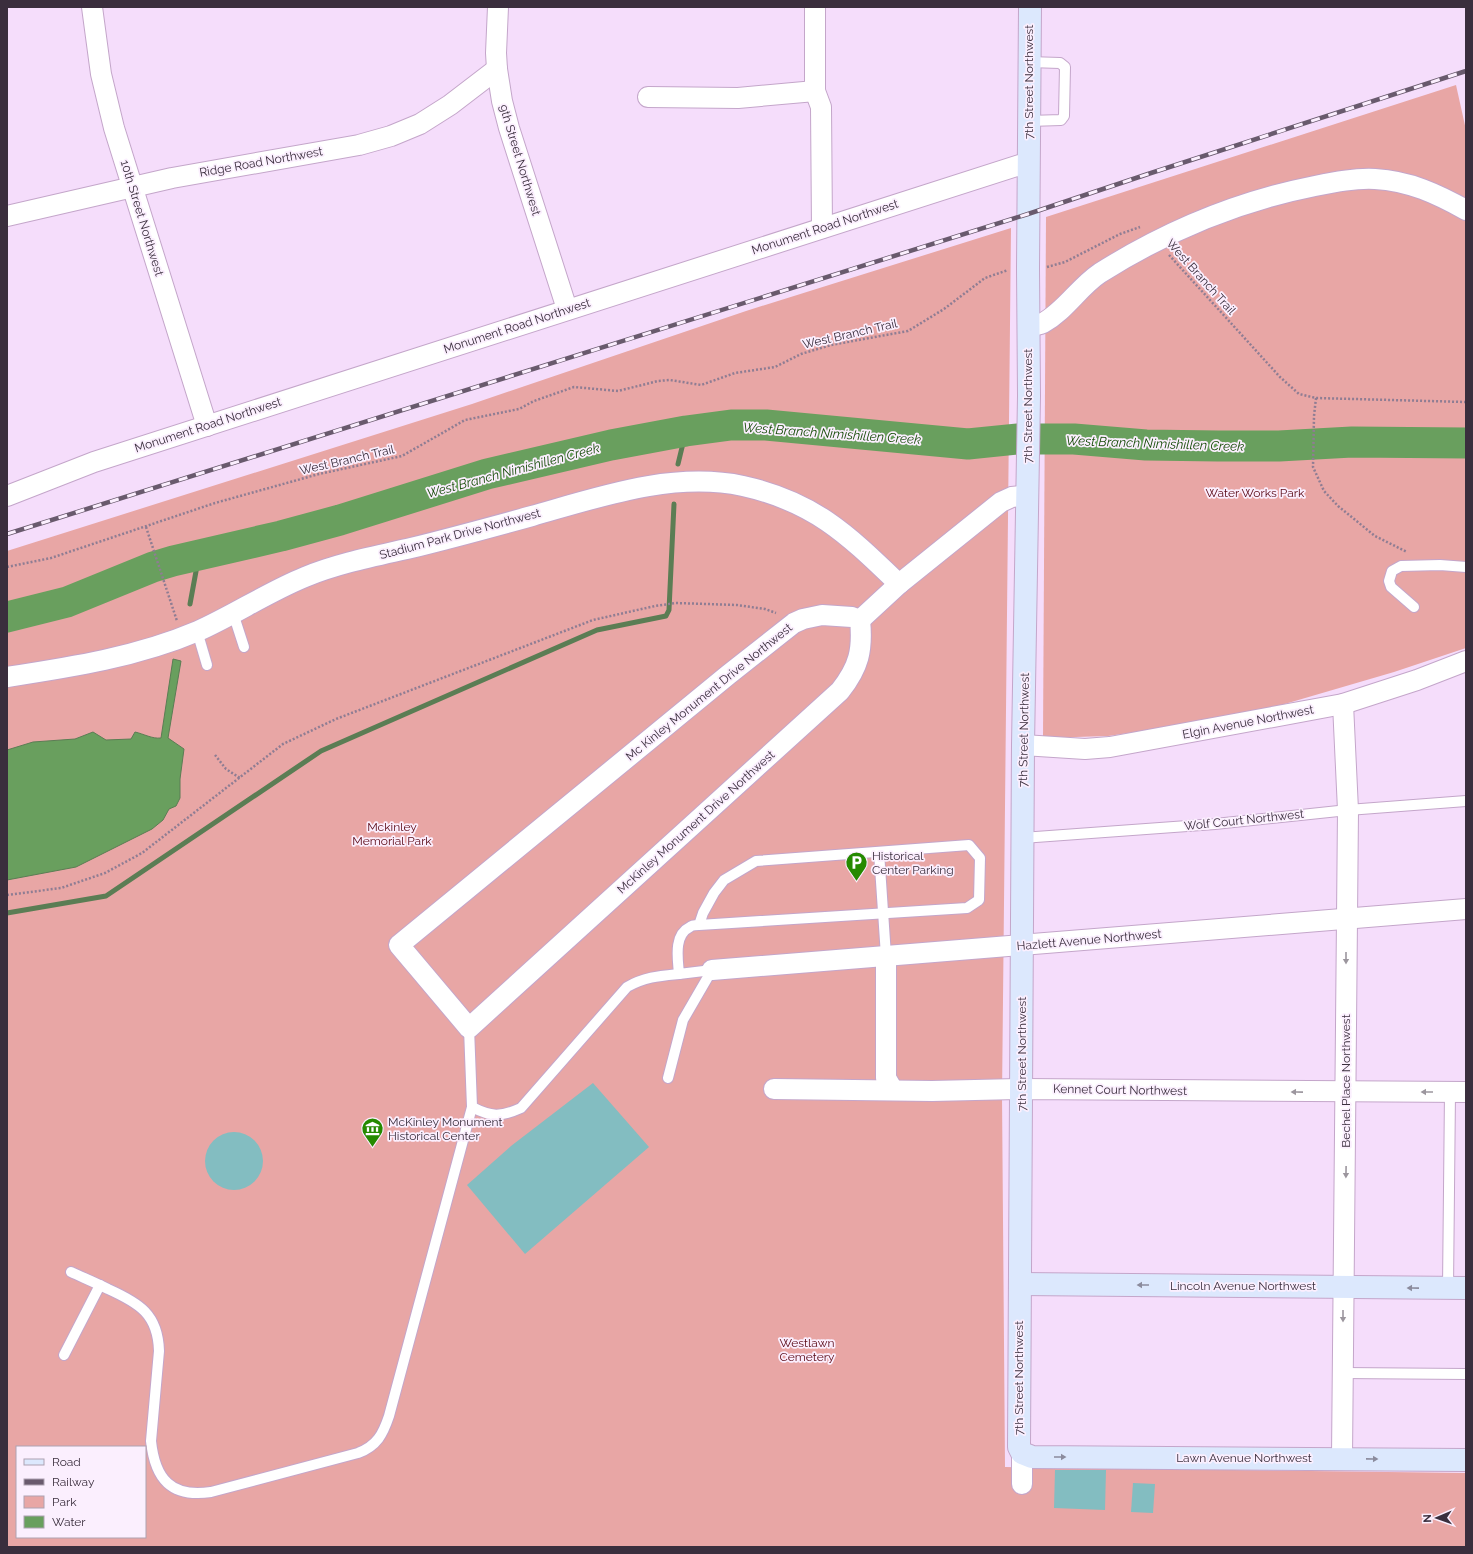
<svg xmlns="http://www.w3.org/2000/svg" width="1473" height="1554" font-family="Raleway,sans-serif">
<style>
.green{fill:#e8a6a5;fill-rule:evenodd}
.water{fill:#699f5e;stroke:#5b7d54}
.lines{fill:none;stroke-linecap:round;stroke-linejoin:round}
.stream{stroke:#5b7d54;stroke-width:5}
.river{stroke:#699f5e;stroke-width:31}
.building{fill:#83bdc1}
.lane-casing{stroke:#c4a6ca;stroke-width:12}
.street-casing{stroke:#c4a6ca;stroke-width:22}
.secondary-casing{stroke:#c4a6ca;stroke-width:24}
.path{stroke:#8f7d93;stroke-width:2.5;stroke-dasharray:2 2;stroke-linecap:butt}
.lane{stroke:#fff;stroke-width:10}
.street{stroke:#fff;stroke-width:20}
.secondary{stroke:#dce8fd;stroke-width:22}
.rail-casing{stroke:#695a6d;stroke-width:4.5}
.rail{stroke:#fbeffe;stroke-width:3;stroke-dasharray:9;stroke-linecap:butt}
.oneway{fill:#9c969e}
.oneway2{fill:#8b8b9d}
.labels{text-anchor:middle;stroke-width:3.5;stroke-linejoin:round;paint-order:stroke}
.street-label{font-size:12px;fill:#3a2e3d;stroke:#fbeffe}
.park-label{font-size:12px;fill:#590714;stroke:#fbeffe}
.poi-label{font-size:12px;fill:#3a2e3d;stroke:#fbeffe;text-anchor:start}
.water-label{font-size:13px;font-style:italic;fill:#164c08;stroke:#fbeffe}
</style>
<rect width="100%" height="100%" fill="#f5ddfb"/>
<g class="green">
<polygon points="1456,85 1466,130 1466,648 1394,672 1271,708 1164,728 1108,736 1043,738 1046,217"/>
<path d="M1011,228L1002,1096L1005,1467L1466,1473V1547H7V551L472,404L746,311ZM17,1447H145V1537H17Z"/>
</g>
<path class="water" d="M173,659L181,661L168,738L184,749L180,779V798L176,806L169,809L163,820L152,829L76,867L7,880V750L33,742L75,739L93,732L106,740L131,739L135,732C144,734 152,739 161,738Z"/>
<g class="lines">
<g class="stream">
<polyline points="678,464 686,431"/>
<polyline points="190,604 199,555"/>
<polyline points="7,913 106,896 321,751 597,630 666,616 669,610 674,504"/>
</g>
<polyline class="river" points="7,617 67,602 153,567 173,561 281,536 340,520 487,474 611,445 686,431 731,425 766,425 968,444 1018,439 1074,439 1146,445 1218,446 1279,446 1352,442 1466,443"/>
</g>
<g class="building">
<polygon points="593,1083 649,1147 525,1254 467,1185 511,1146"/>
<circle cx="234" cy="1161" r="29"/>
<polygon points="1055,1470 1106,1470 1105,1510 1054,1508"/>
<polygon points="1133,1483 1155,1484 1153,1513 1131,1512"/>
</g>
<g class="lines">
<defs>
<g id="lane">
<polyline points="1029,121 1061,120 1064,116 1065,67 1060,63 1029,62"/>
<polyline points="1414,607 1391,587 1389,581 1392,571 1401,566 1440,565 1466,567"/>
<polyline points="233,613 244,647"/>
<polyline points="197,631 207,665"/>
<polyline points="1022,838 1215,824 1348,810 1466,801"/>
<polyline points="879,852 886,956"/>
<path d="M699,925L967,908L979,900L980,858L969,845L756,861L724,880L714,893L703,913L699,925C696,925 692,925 690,927C673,935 678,960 679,974L712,970"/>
<path d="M469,1028L472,1107C491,1117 501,1117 521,1108L627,987C645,977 659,976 679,974"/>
<polyline points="668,1078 683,1020 712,970"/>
<path d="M71,1272C84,1278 96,1283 108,1289C139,1303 158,1314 159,1351L151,1441C155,1479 171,1498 211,1492L358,1453C377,1446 383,1434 389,1416L472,1107"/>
<polyline points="1448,1288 1450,1092"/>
<polyline points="64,1355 100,1285"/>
<polyline points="1343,1373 1466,1374"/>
</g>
<g id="street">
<polyline points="92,7 101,74 114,128 207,426"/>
<polyline points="498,7 496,53 497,69 502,101 509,128 567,309"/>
<polyline points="815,7 815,91 821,107 822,228"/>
<polyline points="648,97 738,98 815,91"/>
<polyline points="7,216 172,178 359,145 391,136 420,124 450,105 497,69"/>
<path d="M1028,327C1033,326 1038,325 1043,323C1065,311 1079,287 1100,273C1165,232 1239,201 1315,186C1335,182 1355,178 1375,179C1410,181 1437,194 1466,210"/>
<polyline points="7,496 94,462 1029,162"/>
<path d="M822,615L852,617L860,620C863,650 859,667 840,691L469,1028L399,945L728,675L794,623L803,619Z"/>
<polyline points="860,620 899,584 1001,502 1012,497 1028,495"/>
<path d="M7,677C72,667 137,657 198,631C234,615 268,592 305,577C339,563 376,556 411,548C452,538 492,527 532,516C599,497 673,471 743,486C815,502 848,535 899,584"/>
<polyline points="1023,745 1085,749 1110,747 1343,704 1417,680 1466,661"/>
<polyline points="886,956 886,1078 893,1090"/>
<polyline points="712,970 1466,909"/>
<polyline points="774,1089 932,1091 1022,1089 1466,1092"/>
<polyline points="1342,1458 1348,810 1343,704"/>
<polyline points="1022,1484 1022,1453"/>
</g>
<g id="secondary">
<polyline points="1030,7 1028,269 1029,396 1023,745 1019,1447 1022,1453 1032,1457 1466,1460"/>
<polyline points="1020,1284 1466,1288"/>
</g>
</defs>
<use href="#lane" class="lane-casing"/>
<use href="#street" class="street-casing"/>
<use href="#secondary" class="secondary-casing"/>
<g class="path">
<polyline points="1169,255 1280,377 1299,394 1316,398 1466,402"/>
<polyline points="1047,267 1065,262 1120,234 1140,227"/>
<polyline points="1316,398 1314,416 1313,467 1324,491 1338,506 1375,536 1407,552"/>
<polyline points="146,527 177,621"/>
<polyline points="7,567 51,558 215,503 319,474 402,456 465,420 519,409 534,401 574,387 618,391 658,381 670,380 701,385 735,373 775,367 801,354 831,345 908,331 944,309 985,278 1008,270"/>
<polyline points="215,755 226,769 240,778"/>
<polyline points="7,895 61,888 105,873 142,853 283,744 336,719 593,620 655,606 676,603 737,605 765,609 776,613"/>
</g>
<use href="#lane" class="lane"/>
<use href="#street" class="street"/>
<use href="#secondary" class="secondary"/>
<defs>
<polyline id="rail" points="7,534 1028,214 1151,173 1466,71"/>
</defs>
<use href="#rail" class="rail-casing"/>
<use href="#rail" class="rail"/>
</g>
<defs><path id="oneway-solid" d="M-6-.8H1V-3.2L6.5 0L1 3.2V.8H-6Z"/></defs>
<g class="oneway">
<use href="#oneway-solid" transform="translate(1346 958) rotate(90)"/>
<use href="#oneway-solid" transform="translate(1297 1092) rotate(-179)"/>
<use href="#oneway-solid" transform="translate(1427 1092) rotate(-180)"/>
<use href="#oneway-solid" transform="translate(1346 1172) rotate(91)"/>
<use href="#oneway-solid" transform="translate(1343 1316) rotate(90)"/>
</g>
<g class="oneway2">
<use href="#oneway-solid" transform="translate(1143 1285) rotate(-180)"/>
<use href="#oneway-solid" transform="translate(1413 1288) rotate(-179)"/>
<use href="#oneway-solid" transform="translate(1060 1457)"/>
<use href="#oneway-solid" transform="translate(1372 1459) rotate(1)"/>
</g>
<defs>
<symbol id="parking-pin" viewBox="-11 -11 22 30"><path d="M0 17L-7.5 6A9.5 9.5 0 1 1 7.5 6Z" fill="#258a00" stroke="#fbeffe"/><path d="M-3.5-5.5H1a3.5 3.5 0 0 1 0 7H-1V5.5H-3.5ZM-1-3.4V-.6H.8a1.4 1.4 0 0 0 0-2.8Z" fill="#fff"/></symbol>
<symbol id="museum-pin" viewBox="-11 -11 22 30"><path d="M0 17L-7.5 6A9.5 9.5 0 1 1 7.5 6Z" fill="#258a00" stroke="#fbeffe"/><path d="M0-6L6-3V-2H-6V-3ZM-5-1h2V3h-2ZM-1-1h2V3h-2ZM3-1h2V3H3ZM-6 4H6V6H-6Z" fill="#fff"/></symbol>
</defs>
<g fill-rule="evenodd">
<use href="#parking-pin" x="844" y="850" width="25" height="34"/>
<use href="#museum-pin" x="360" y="1116" width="25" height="34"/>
</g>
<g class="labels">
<g class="street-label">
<text transform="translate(1029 82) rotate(-90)" y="4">7th Street Northwest</text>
<text transform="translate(520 160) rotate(73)" y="4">9th Street Northwest</text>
<text transform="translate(261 162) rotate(-10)" y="4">Ridge Road Northwest</text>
<text transform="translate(142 218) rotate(73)" y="4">10th Street Northwest</text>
<text transform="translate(825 227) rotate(-18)" y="4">Monument Road Northwest</text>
<text transform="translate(1201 277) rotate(48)" y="4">West Branch Trail</text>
<text transform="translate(517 326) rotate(-18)" y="4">Monument Road Northwest</text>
<text transform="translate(850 334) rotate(-13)" y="4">West Branch Trail</text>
<text transform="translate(1028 406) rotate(-90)" y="4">7th Street Northwest</text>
<text transform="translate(208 425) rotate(-18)" y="4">Monument Road Northwest</text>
<text transform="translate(347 460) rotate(-13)" y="4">West Branch Trail</text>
<text transform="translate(460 534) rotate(-15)" y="4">Stadium Park Drive Northwest</text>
<text transform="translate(709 692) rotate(-39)" y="4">Mc Kinley Monument Drive Northwest</text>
<text transform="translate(1248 722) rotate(-11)" y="4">Elgin Avenue Northwest</text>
<text transform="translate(1024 730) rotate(-89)" y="4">7th Street Northwest</text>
<text transform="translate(1244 820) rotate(-6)" y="4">Wolf Court Northwest</text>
<text transform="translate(696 822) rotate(-42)" y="4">McKinley Monument Drive Northwest</text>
<text transform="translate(1089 940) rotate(-5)" y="4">Hazlett Avenue Northwest</text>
<text transform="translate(1022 1054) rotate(-90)" y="4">7th Street Northwest</text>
<text transform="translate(1346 1081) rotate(-90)" y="4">Bechel Place Northwest</text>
<text transform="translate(1120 1090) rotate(1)" y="4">Kennet Court Northwest</text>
<text x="1243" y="1290">Lincoln Avenue Northwest</text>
<text transform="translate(1019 1378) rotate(-90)" y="4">7th Street Northwest</text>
<text x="1244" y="1462">Lawn Avenue Northwest</text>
</g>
<g class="park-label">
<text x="1255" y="497">Water Works Park</text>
<text x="392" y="831">Mckinley<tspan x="392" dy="14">Memorial Park</tspan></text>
<text x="807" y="1347">Westlawn<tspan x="807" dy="14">Cemetery</tspan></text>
</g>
<g class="poi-label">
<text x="872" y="860">Historical<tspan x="872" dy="14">Center Parking</tspan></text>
<text x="388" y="1126">McKinley Monument<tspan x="388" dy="14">Historical Center</tspan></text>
</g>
<g class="water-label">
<text transform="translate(832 433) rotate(4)" y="5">West Branch Nimishillen Creek</text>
<text transform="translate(1155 443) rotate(2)" y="5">West Branch Nimishillen Creek</text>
<text transform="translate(513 470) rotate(-15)" y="5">West Branch Nimishillen Creek</text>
</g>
</g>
<rect width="1473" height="1554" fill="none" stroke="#3a2e3d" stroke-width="16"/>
<rect x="16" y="1446" width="130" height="92" fill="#fbeffe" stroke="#aea2b1"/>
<rect x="24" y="1459" width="20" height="6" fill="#dce8fd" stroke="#aea2b1"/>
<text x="52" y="1466" font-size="12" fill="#3a2e3d">Road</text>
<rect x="24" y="1479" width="20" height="6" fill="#695a6d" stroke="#aea2b1"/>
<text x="52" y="1486" font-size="12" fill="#3a2e3d">Railway</text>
<rect x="24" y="1496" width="20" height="12" fill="#e8a6a5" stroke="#aea2b1"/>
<text x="52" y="1506" font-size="12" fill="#3a2e3d">Park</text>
<rect x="24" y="1516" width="20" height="12" fill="#699f5e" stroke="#aea2b1"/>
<text x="52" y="1526" font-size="12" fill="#3a2e3d">Water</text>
<g transform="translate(1437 1518) rotate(268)" stroke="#fbeffe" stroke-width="3" paint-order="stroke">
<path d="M0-3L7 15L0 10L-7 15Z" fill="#3a2e3d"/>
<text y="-6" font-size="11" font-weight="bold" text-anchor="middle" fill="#3a2e3d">N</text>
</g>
</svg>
